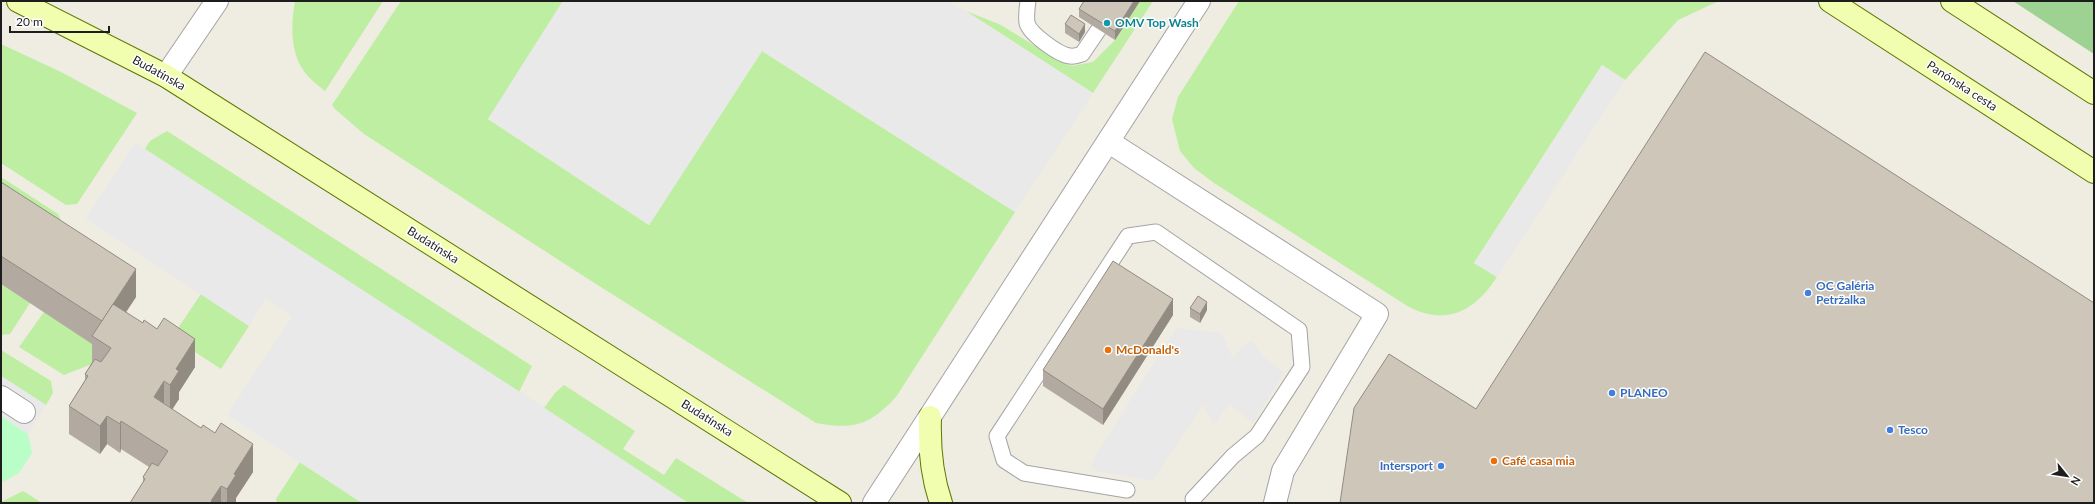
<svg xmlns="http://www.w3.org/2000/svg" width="2095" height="504" font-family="Lato,sans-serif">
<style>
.grass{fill:#beeea2}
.forest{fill:#9ed293}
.park{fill:#bafec7}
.parking{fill:#e9e9e9}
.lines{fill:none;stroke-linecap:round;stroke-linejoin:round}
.lane-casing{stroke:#a4a4a4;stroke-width:17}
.street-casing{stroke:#a4a4a4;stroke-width:24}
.secondary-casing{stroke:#5c7700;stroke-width:24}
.lane{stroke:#fff;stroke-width:15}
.street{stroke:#fff;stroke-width:22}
.secondary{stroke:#f1feb0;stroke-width:22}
.wall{fill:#b2aaa0}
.shaded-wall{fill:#918b82}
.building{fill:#cfc6ba;stroke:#918b82}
.culture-dot{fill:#0f9aa8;stroke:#fff;stroke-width:1.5}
.shop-dot{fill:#3f7fe0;stroke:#fff;stroke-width:1.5}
.food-dot{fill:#e8710a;stroke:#fff;stroke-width:1.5}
.labels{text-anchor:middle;stroke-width:3;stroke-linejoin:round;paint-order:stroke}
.culture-label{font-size:12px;font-weight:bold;fill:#0d838f;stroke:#fff;text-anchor:start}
.street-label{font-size:12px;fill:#1d1d1d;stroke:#fff}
.shop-label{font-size:12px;font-weight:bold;fill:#366cbe;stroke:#fff;text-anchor:start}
.food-label{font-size:12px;font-weight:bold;fill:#c56008;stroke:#fff;text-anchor:start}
</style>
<rect width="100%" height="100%" fill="#efece1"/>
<g class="grass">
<path d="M295,1H383L325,91C318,85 309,79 304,71C290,52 291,24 295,1Z"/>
<path d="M401,1H563L488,119L649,225L762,51L1015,212L896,397C870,425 854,430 816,423L585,277L364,134L335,109L332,105Z"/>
<polygon points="1140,1 1153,1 1093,93 966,11 1001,25 1056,59 1072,66 1093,62 1115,40"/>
<path d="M1239,1H1719L1678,20L1625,80L1602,65L1474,263L1497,277C1475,311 1447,326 1409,307L1214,183L1194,168L1180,151L1172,119L1178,97Z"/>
<polygon points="1,44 61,72 137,113 77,204 66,205 1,163"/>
<polygon points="167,131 532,366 519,392 145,149 150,141"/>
<polygon points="1,177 58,214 64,226 1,209"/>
<polygon points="1,284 30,303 10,334 2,335"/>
<polygon points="201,294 249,326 221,369 172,337"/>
<polygon points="44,312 102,349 92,364 64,375 19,347"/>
<polygon points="1,350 51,381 53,393 46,405 1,376"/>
<polygon points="564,385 635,431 623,449 664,475 676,458 748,503 688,503 544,408 555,393"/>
<polygon points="300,462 362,503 277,503 276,499"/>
<polygon points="23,491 42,503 1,503 1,502"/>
</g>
<polygon class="forest" points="2013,1 2094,1 2094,54"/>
<polygon class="park" points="1,416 28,434 32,453 19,473 1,483"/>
<g class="parking">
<polygon points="563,1 949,1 1093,93 1015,212 762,51 649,225 488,119"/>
<polygon points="1602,65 1625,80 1497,277 1474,263"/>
<polygon points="135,143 531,399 688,503 362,503 227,415 292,317 266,299 249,326 86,219"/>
<polygon points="1176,328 1222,333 1233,359 1242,346 1252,341 1263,356 1284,373 1253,423 1229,404 1214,426 1203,405 1152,481 1092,470 1092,461"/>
<polygon points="1,376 46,405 28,434 1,416"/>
</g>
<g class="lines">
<defs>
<g id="lane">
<path d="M1028,1C1027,8 1026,16 1027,23C1030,34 1059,55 1070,56C1074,57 1078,55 1082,54L1099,29"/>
<polyline points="1127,490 1024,473 1004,460 997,436 1128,236 1156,232 1299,330 1302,367 1257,436 1233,456 1193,499"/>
</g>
<g id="street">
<polyline points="166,76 217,1"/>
<polyline points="1109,142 1377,314 1283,471 1275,503"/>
<polyline points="1,397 24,412"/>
<polyline points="874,503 1199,1"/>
</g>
<g id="secondary">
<polyline points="18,1 166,76 840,503"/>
<polyline points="1830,1 2094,172"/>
<polyline points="1952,1 2094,93"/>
<path d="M930,417C929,447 931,474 941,503"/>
</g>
</defs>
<use href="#lane" class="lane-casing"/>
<use href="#street" class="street-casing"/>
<use href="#secondary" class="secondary-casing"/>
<use href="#lane" class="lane"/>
<use href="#street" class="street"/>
<use href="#secondary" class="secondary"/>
</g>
<g class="wall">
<polygon points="1140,1 1115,40 1079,17 1079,9"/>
<polygon points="1065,24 1085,32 1079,42 1065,33"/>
<polygon points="1,182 136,297 126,312 195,367 179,392 179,399 172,409 253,472 236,498 236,503 130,503 143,483 143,477 149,467 121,449 120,453 107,444 100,454 69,434 69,406 85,380 85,374 92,362 92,344 1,284"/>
<polygon points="1190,308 1207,310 1200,323 1190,317"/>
<polygon points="1173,315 1103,425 1043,386 1043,370"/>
</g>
<g class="shaded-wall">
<polygon points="1134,1 1140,1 1115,40 1115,31"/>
<polygon points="1085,24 1085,32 1079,42 1079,34"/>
<polygon points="136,269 136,297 105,344 102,321"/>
<polygon points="1173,299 1173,315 1103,425 1103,409"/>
<polygon points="1207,302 1207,310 1200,323 1200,314"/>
<polygon points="195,339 195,367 179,392 179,399 170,413 170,385 176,369"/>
<polygon points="164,381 164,409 154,397"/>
<polygon points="107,416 107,444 100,454 100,426"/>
<polygon points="121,421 121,449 120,453 120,424"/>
<polygon points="253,444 253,472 236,498 236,503 227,503 227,489 234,474"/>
<polygon points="221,486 221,503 211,503 211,501"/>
</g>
<g class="building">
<polygon points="1084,1 1134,1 1115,31 1079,9"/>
<polygon points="1071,15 1085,24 1079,34 1065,24"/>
<polygon points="1705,52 2094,303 2094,503 1340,503 1354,408 1389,354 1476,409"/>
<polygon points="1,182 136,269 102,321 1,256"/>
<polygon points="1113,261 1173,299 1103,409 1043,370"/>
<polygon points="1198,296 1207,302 1200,314 1190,308"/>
<polygon points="113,304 143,323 144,320 157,329 164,318 195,339 176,369 179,371 170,385 164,381 154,397 201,428 203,425 215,433 221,423 253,444 234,474 236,475 227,489 221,486 211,501 214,503 130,503 145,479 143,477 152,463 158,466 168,451 121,421 120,424 107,416 100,426 69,406 88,376 85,374 95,359 101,362 111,348 92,336"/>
</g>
<circle class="culture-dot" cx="1107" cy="23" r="4"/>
<g class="shop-dot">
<circle cx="1808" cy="293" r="4"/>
<circle cx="1612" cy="393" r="4"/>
<circle cx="1890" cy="430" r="4"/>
<circle cx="1441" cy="466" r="4"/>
</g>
<g class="food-dot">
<circle cx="1108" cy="350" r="4"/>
<circle cx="1494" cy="461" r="4"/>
</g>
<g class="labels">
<g class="culture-label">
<text x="1115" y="27">OMV Top Wash</text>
</g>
<g class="street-label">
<text transform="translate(159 73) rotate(29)" y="4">Budatínska</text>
<text transform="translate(1962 86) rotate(33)" y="4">Panónska cesta</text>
<text transform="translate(433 245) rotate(32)" y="4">Budatínska</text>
<text transform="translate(707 418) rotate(32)" y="4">Budatínska</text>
</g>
<g class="shop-label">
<text x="1816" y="290">OC Galéria<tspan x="1816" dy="14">Petržalka</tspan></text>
<text x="1620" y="397">PLANEO</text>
<text x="1898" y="434">Tesco</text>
<text x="1433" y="470" text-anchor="end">Intersport</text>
</g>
<g class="food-label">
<text x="1116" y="354">McDonald's</text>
<text x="1502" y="465">Café casa mia</text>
</g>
</g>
<rect width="2095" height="504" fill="none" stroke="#1d1d1d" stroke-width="4"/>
<g transform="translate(2067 476) rotate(120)" stroke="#ffffff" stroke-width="3" paint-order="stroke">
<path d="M0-3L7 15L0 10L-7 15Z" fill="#1d1d1d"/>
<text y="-6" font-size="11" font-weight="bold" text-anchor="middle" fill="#1d1d1d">N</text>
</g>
<path d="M10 26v6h99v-6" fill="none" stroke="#1d1d1d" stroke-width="2"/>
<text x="16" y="26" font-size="12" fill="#1d1d1d" stroke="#ffffff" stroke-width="3" paint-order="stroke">20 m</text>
</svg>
